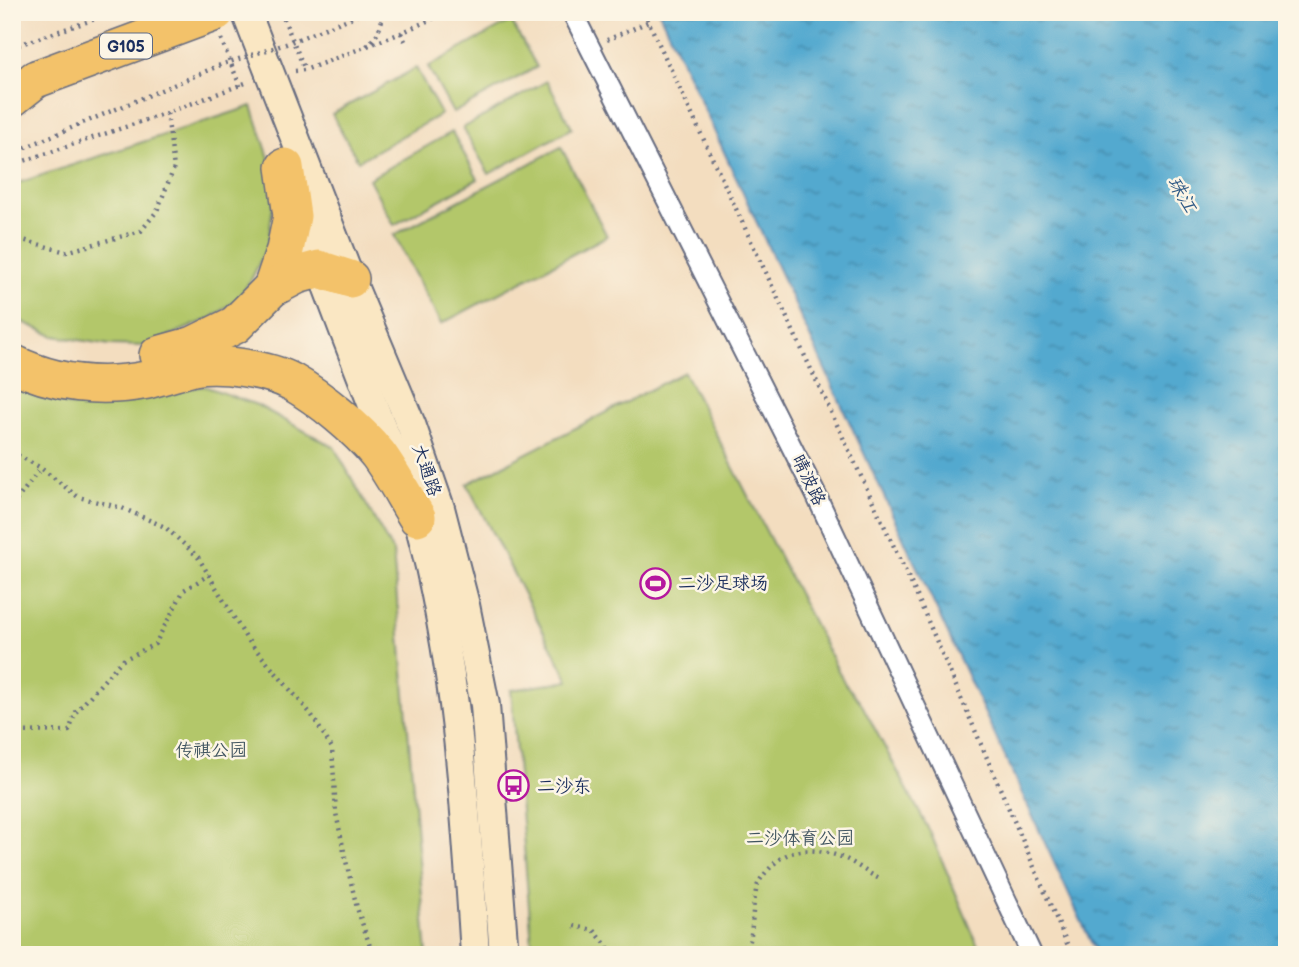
<svg xmlns="http://www.w3.org/2000/svg" width="1299" height="967" font-family="'Balsamiq Sans','LXGW WenKai TC',sans-serif">
<style>
.green{fill:#b3c76b;stroke:#677b64;stroke-width:2}
.water{fill:url(#water-ripples);stroke:#376c96;stroke-width:2}
.lines{fill:none;stroke-linecap:round;stroke-linejoin:round}
.street-casing{stroke:#676c80;stroke-width:23}
.secondary-casing{stroke:#676c80;stroke-width:32}
.highway-casing{stroke:#676c80;stroke-width:40}
.path{stroke:#676c80;stroke-width:4.5;stroke-dasharray:2 5;stroke-linecap:butt}
.street{stroke:#fff;stroke-width:19}
.secondary{stroke:#fae7c3;stroke-width:28}
.highway{stroke:#f3c26a;stroke-width:37}
.highway-bridge-casing{stroke:#676c80;stroke-width:40;stroke-linecap:butt}
.path-bridge{stroke:#676c80;stroke-width:4.5;stroke-dasharray:2 5;stroke-linecap:butt}
.highway-bridge{stroke:#f3c26a;stroke-width:37}
.labels{text-anchor:middle;stroke-width:5;stroke-linejoin:round;paint-order:stroke}
.shield{fill:#fcf5e5;stroke:#5e6a86;stroke-width:2}
.shield-label{font-size:16px;font-weight:bold;fill:#1b2f5e}
.street-label{font-size:18px;fill:#1b2f5e;stroke:#fcf5e5}
.poi-label{font-size:18px;fill:#1b2f5e;stroke:#fcf5e5;text-anchor:start}
.park-label{font-size:18px;fill:#415561;stroke:#fcf5e5}
.water-label{font-size:19px;font-style:italic;fill:#2f5a86;stroke:#fcf5e5}
</style>
<defs>
<pattern id="water-ripples" width="26" height="14" patternUnits="userSpaceOnUse" patternTransform="scale(1.75)"><rect width="26" height="14" fill="#53a9cf"/><path d="M2 4q2-2 4 0t4 0M15 11q2-2 4 0t4 0" fill="none" stroke="#448aab"/></pattern>
</defs>
<rect width="100%" height="100%" fill="#fcf5e5"/>
<filter id="ink" filterUnits="userSpaceOnUse"><feTurbulence type="fractalNoise" baseFrequency=".0143" numOctaves="2"/><feDisplacementMap in="SourceGraphic" scale="14" xChannelSelector="R" yChannelSelector="G"/><feConvolveMatrix kernelMatrix="1 2 1 2 8 2 1 2 1" color-interpolation-filters="sRGB"/></filter>
<filter id="wash" filterUnits="userSpaceOnUse"><feTurbulence type="fractalNoise" baseFrequency=".00686" numOctaves="4" result="noise"/><feDisplacementMap in="SourceGraphic" scale="28" xChannelSelector="R" yChannelSelector="G"/><feGaussianBlur stdDeviation="1.57" result="paint"/><feColorMatrix in="noise" values="0 0 0 0 0 0 0 0 0 0 0 0 0 0 0 0 0 1.4 0 .05"/><feComposite in="paint" operator="in"/></filter>
<g filter="url(#wash)">
<rect width="100%" height="100%" fill="#f3ddbf"/>
<g class="green">
<polygon points="511,21 537,67 453,113 428,67"/>
<polygon points="416,68 441,114 358,161 332,114"/>
<polygon points="547,81 572,128 489,174 463,128"/>
<polygon points="252,106 276,179 268,245 252,278 237,300 211,318 145,346 110,345 54,336 12,317 12,185"/>
<polygon points="452,132 478,179 394,225 369,179"/>
<polygon points="561,147 607,236 441,324 394,235"/>
<polygon points="684,372 845,684 860,701 930,832 982,955 533,955 511,690 569,681 467,484"/>
<polygon points="12,385 71,406 204,386 257,405 334,447 393,552 427,955 12,955"/>
</g>
<polygon class="water" points="659,12 1287,12 1287,955 1097,955"/>
</g>
<g filter="url(#ink)">
<g class="lines">
<defs>
<polyline id="street" points="572,12 816,495 1032,955"/>
<g id="secondary">
<polyline points="246,12 350,279 412,427 440,508 465,605 485,705 504,955"/>
<path d="M295,197C320,271 349,343 377,416C391,450 408,484 418,519C457,661 466,809 475,955"/>
</g>
<g id="highway">
<polyline points="12,98 36,79"/>
<polyline points="272,288 285,250 292,216 285,167"/>
<polyline points="158,355 194,345 235,325 272,288 297,275 319,269 350,279"/>
<path d="M12,363C54,384 101,389 147,380C163,376 178,371 193,367C220,362 268,369 292,382C320,398 358,429 378,454C392,473 404,496 417,517"/>
</g>
</defs>
<use href="#street" class="street-casing"/>
<use href="#secondary" class="secondary-casing"/>
<use href="#highway" class="highway-casing"/>
<g class="path">
<polyline points="281,12 305,70"/>
<polyline points="428,12 442,14"/>
<polyline points="644,12 918,598 1072,955"/>
<polyline points="401,33 407,45"/>
<polyline points="221,39 240,86"/>
<polyline points="607,40 648,22"/>
<polyline points="367,46 378,33 383,17 388,12"/>
<polyline points="12,47 116,12"/>
<polyline points="295,71 305,70 401,33 447,12"/>
<polyline points="12,165 167,113 248,82"/>
<polyline points="12,237 66,252 141,231 157,211 174,168 167,113"/>
<polyline points="12,452 41,468 78,497 122,508 165,527 198,557 246,638 311,714 332,748 336,813 346,861 357,908 373,955"/>
<polyline points="12,506 41,468"/>
<polyline points="12,732 69,731 76,712 121,661 155,644 184,590 209,575"/>
<polyline points="574,926 594,930 614,955"/>
<path d="M746,955C754,934 751,912 756,891C758,880 765,873 773,865C792,844 824,849 848,860C859,866 869,874 880,879"/>
</g>
<use href="#street" class="street"/>
<use href="#secondary" class="secondary"/>
<use href="#highway" class="highway"/>
<defs>
<polyline id="highway-bridge" points="36,79 216,12"/>
</defs>
<use href="#highway-bridge" class="highway-bridge-casing"/>
<polyline class="path-bridge" points="12,153 223,64 286,44 365,12"/>
<use href="#highway-bridge" class="highway-bridge"/>
</g>
</g>
<defs>
<symbol id="stadium-ring" viewBox="-11 -11 22 22"><circle r="9.5" fill="#fcf5e5" stroke="#b5179e" stroke-width="1.5"/><path d="M0-5a6.5 5 0 1 0 0 10a6.5 5 0 1 0 0-10ZM-3.5-1.8h7v3.6h-7Z" fill="#b5179e"/></symbol>
<symbol id="bus-ring" viewBox="-11 -11 22 22"><circle r="9.5" fill="#fcf5e5" stroke="#b5179e" stroke-width="1.5"/><path d="M-5-6H5V4H4V6H2V4H-2V6H-4V4H-5ZM-3.5-4V0h7V-4ZM-3.5 1.2v1.5H-2V1.2ZM2 1.2v1.5H3.5V1.2Z" fill="#b5179e"/></symbol>
</defs>
<g fill-rule="evenodd">
<use href="#stadium-ring" x="638" y="566" width="35" height="35"/>
<use href="#bus-ring" x="496" y="768" width="35" height="35"/>
</g>
<g class="labels">
<rect class="shield" x="100" y="33.5" width="52" height="25" rx="5"/>
<g class="shield-label">
<text x="126" y="52">G105</text>
</g>
<g class="street-label">
<text transform="translate(427 470) rotate(71)" y="6">大通路</text>
<text transform="translate(809 480) rotate(64)" y="6">晴波路</text>
</g>
<g class="poi-label">
<text x="678" y="589">二沙足球场</text>
<text x="537" y="792">二沙东</text>
</g>
<g class="park-label">
<text x="211" y="756">传祺公园</text>
<text x="800" y="844">二沙体育公园</text>
</g>
<g class="water-label">
<text transform="translate(1183 194) rotate(60)" y="7">珠江</text>
</g>
</g>
<rect width="1299" height="967" fill="none" stroke="#fcf5e5" stroke-width="42"/>
</svg>
